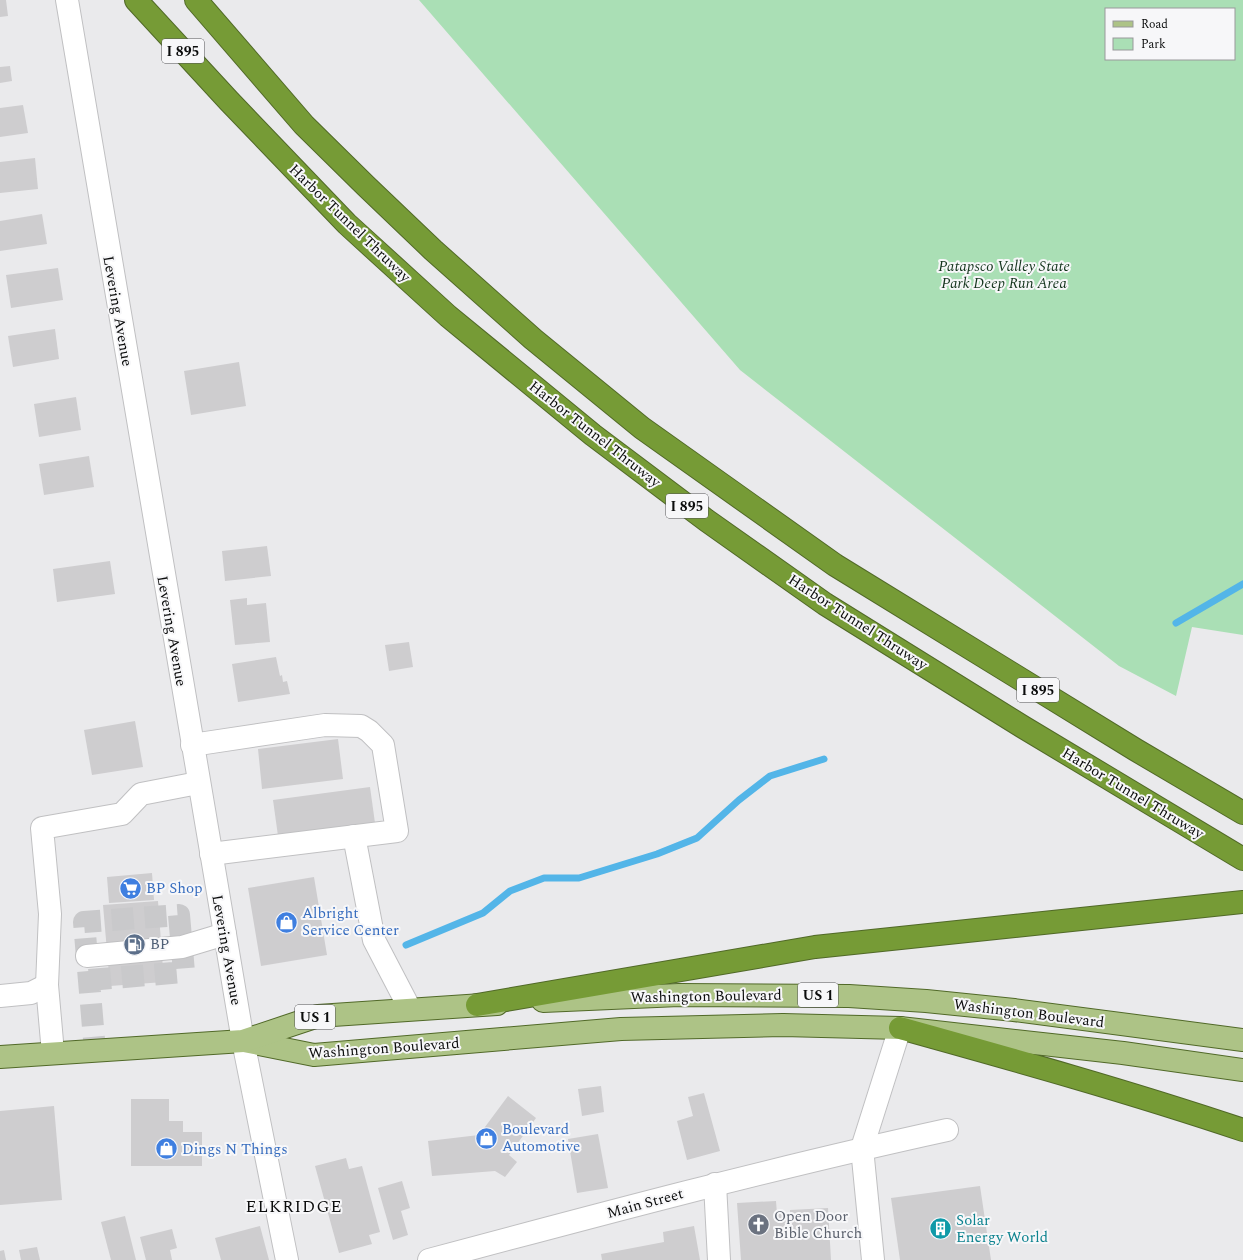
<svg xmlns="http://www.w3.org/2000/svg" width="1243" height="1260" font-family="Spectral,serif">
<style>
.green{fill:#aadfb5;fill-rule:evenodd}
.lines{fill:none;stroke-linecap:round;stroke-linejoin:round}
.stream{stroke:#53b5e8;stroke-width:7}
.building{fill:#cecdcf}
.minor-tunnel{stroke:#c9c9cb;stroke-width:22;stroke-dasharray:22 11;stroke-linecap:butt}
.minor-casing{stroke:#c0c0c2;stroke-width:24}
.major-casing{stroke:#516928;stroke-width:24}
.highway-casing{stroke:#516928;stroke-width:24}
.minor{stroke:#fff;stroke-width:22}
.major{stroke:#adc386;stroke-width:22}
.highway{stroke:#769b36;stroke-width:22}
.labels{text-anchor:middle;stroke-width:4;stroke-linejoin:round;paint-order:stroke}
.shield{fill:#f7f7f9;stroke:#525354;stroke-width:1}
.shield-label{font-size:14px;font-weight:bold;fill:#0c0d0d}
.street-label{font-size:15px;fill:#0c0d0d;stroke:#f7f7f9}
.park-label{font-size:15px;font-style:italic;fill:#13341c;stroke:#f7f7f9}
.shop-label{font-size:15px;fill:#366cbe;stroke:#f7f7f9;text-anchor:start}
.service-label{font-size:15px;fill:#4e5e75;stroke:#f7f7f9;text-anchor:start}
.worship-label{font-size:15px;fill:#5b616d;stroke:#f7f7f9;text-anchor:start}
.culture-label{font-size:15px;fill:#0d838f;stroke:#f7f7f9;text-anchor:start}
.quarter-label{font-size:17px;letter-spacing:1px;fill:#0c0d0d;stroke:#f7f7f9}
</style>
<rect width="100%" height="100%" fill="#eaeaec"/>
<path class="green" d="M419,0H1243V635L1192,627L1176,696L1119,666L740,370ZM1106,9H1234V59H1106Z"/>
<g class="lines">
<g class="stream">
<polyline points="1176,623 1243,584"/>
<polyline points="406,945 483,913 510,891 544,878 579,878 657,854 697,838 739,800 770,776 824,759"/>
</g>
</g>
<g class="building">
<polygon points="0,0 6,0 8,16 0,17"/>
<polygon points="10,66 12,81 0,83 0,67"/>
<polygon points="23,105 28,133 0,137 0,108"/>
<polygon points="35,158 38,189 0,193 0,162"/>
<polygon points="42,214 47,244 0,251 0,221"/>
<polygon points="58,268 63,300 11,308 6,275"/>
<polygon points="55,329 59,359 13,367 8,336"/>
<polygon points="239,362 246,406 191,415 184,371"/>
<polygon points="76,397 81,430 39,437 34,404"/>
<polygon points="89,456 94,487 44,495 39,464"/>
<polygon points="267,546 271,576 225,581 222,551"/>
<polygon points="110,561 115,594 57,602 53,569"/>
<polygon points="247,598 247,605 266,603 270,642 235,645 230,600"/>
<polygon points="409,642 413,667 389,671 385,645"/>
<polygon points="276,657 280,676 282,675 283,682 287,681 290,694 238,702 232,664"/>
<polygon points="135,721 143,767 92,775 84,730"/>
<polygon points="338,739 343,779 262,789 258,749"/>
<polygon points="370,787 375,823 278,836 273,800"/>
<polygon points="152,873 154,900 109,903 107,877"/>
<polygon points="314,877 327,955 261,966 248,888"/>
<polygon points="158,901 164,982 110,986 103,905"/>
<polygon points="601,1086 604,1112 582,1116 578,1089"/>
<polygon points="704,1093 720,1151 687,1160 677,1121 693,1116 688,1097"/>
<polygon points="508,1096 536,1118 509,1155 517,1162 505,1177 495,1171 432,1176 428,1141 479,1135"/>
<polygon points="131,1099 169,1099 169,1121 183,1121 183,1132 202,1132 202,1166 131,1166"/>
<polygon points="54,1106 62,1200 0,1205 0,1111"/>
<polygon points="598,1134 608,1188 577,1193 568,1139"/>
<polygon points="346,1158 349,1169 362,1166 380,1232 369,1235 372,1244 339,1253 315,1166"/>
<polygon points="402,1181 410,1208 401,1211 408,1235 393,1240 378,1188"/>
<polygon points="980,1186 991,1260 900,1260 891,1198"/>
<polygon points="776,1201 777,1214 790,1213 790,1210 828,1208 831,1260 741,1260 737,1203"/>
<polygon points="125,1216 136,1260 111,1260 101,1222"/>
<polygon points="260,1226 269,1260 221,1260 215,1238"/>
<polygon points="694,1226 700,1260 602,1260 601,1254 664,1242 663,1232"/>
<polygon points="172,1229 177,1248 170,1250 172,1260 146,1260 140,1237"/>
<polygon points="37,1247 40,1260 21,1260 19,1250"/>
<polygon points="4,1250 6,1260 0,1260 0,1251"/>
</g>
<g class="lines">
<polyline class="minor-tunnel" points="89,980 184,972 179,915 84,922 95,1051"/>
<defs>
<g id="minor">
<polyline points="67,0 225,934 243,1041 287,1260"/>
<polyline points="192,745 325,725 361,726 369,731 383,745 397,831 211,854"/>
<polyline points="354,836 374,940 410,1009"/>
<polyline points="87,956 182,947 225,934"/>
<polyline points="0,996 31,993 47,985"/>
<polyline points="53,1053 47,985 50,914 42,828 122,814 141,794 198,783"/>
<polyline points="715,1184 719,1260"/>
<path d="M429,1260C601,1214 773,1168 947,1130"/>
<polyline points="873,1260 862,1148 900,1028"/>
</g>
<g id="major">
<polyline points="543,1001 679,995 849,996 926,1001 1014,1010 1243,1040"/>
<polyline points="244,1041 314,1055 621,1029 783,1025 900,1028 1123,1053 1243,1070"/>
<polyline points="0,1057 243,1041 318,1016 497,1004"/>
</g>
<g id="highway">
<polyline points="136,0 229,101 347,224 448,316 593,435 706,520 825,604 1023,727 1243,859"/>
<polyline points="196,0 304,125 366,186 433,250 533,339 642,428 835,565 1136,750 1243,813"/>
<polyline points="477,1005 815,947 1243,902"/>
<path d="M900,1028C1015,1060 1130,1092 1243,1130"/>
</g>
</defs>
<use href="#minor" class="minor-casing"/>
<use href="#major" class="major-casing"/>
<use href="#highway" class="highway-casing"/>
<use href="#minor" class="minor"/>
<use href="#major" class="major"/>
<use href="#highway" class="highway"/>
</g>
<defs>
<symbol id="supermarket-disc" viewBox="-11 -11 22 22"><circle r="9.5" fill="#3f7fe0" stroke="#f7f7f9"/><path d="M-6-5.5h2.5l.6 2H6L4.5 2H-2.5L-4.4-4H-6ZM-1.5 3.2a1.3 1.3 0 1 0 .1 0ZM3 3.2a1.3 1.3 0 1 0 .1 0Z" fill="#fff"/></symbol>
<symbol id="shop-disc" viewBox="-11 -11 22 22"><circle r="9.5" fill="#3f7fe0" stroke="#f7f7f9"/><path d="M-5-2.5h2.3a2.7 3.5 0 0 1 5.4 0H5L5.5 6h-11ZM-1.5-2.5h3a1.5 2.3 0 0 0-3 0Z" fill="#fff"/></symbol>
<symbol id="fuel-disc" viewBox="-11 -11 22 22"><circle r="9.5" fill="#5c6f8a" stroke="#f7f7f9"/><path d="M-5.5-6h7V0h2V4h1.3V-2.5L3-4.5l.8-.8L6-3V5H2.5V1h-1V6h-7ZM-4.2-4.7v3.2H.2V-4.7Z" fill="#fff"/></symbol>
<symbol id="church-disc" viewBox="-11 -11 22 22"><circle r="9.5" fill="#6b7280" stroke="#f7f7f9"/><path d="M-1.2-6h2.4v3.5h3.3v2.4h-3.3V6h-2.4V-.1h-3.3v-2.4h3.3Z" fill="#fff"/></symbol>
<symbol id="building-disc" viewBox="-11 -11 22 22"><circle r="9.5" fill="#0f9aa8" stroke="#f7f7f9"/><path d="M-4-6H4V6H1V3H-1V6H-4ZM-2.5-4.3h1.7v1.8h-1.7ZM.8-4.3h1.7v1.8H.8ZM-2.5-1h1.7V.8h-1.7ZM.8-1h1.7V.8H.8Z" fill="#fff"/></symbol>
</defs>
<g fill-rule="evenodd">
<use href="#supermarket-disc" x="118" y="876" width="25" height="25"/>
<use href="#shop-disc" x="274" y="910" width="25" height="25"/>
<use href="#fuel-disc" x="122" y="932" width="25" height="25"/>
<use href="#shop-disc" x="474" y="1126" width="25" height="25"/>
<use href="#shop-disc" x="154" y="1136" width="25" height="25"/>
<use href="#church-disc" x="746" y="1212" width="25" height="25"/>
<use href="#building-disc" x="928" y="1216" width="25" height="25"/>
</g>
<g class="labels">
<g class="shield">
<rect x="162" y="39" width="42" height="24" rx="3"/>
<rect x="666" y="494" width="42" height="24" rx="3"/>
<rect x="1017" y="678" width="42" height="24" rx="3"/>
<rect x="798" y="983" width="40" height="24" rx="3"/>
<rect x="295" y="1005" width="40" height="24" rx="3"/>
</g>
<g class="shield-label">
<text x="183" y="56">I 895</text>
<text x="687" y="511">I 895</text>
<text x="1038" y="695">I 895</text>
<text x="818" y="1000">US 1</text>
<text x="315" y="1022">US 1</text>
</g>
<g class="street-label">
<text transform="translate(350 223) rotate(44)" y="5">Harbor Tunnel Thruway</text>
<text transform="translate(118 311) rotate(80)" y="5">Levering Avenue</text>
<text transform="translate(595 434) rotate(38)" y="5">Harbor Tunnel Thruway</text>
<text transform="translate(858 622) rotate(33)" y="5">Harbor Tunnel Thruway</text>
<text transform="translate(172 631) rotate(80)" y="5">Levering Avenue</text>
<text transform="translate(1133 793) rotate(31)" y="5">Harbor Tunnel Thruway</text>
<text transform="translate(227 950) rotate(80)" y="5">Levering Avenue</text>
<text transform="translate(706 996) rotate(-1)" y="5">Washington Boulevard</text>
<text transform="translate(1029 1013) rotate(7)" y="5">Washington Boulevard</text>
<text transform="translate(384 1048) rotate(-4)" y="5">Washington Boulevard</text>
<text transform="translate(645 1203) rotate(-15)" y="5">Main Street</text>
</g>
<g class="park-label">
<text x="1004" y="271">Patapsco Valley State<tspan x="1004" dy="17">Park Deep Run Area</tspan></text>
</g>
<g class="shop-label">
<text x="146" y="893">BP Shop</text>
<text x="302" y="918">Albright<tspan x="302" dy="17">Service Center</tspan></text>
<text x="502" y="1134">Boulevard<tspan x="502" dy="17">Automotive</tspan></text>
<text x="182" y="1154">Dings N Things</text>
</g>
<g class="service-label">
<text x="150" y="949">BP</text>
</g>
<g class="worship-label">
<text x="774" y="1221">Open Door<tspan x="774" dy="17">Bible Church</tspan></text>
</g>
<g class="culture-label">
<text x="956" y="1225">Solar<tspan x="956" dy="17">Energy World</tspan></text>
</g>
<g class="quarter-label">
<text x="294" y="1212">ELKRIDGE</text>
</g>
</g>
<rect x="1105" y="8" width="130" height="52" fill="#f7f7f9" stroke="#99999b"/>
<rect x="1113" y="21" width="20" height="6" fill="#adc386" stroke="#99999b"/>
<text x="1141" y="28" font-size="12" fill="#0c0d0d">Road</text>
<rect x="1113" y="38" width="20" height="12" fill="#aadfb5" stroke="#99999b"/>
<text x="1141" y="48" font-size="12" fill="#0c0d0d">Park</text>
</svg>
